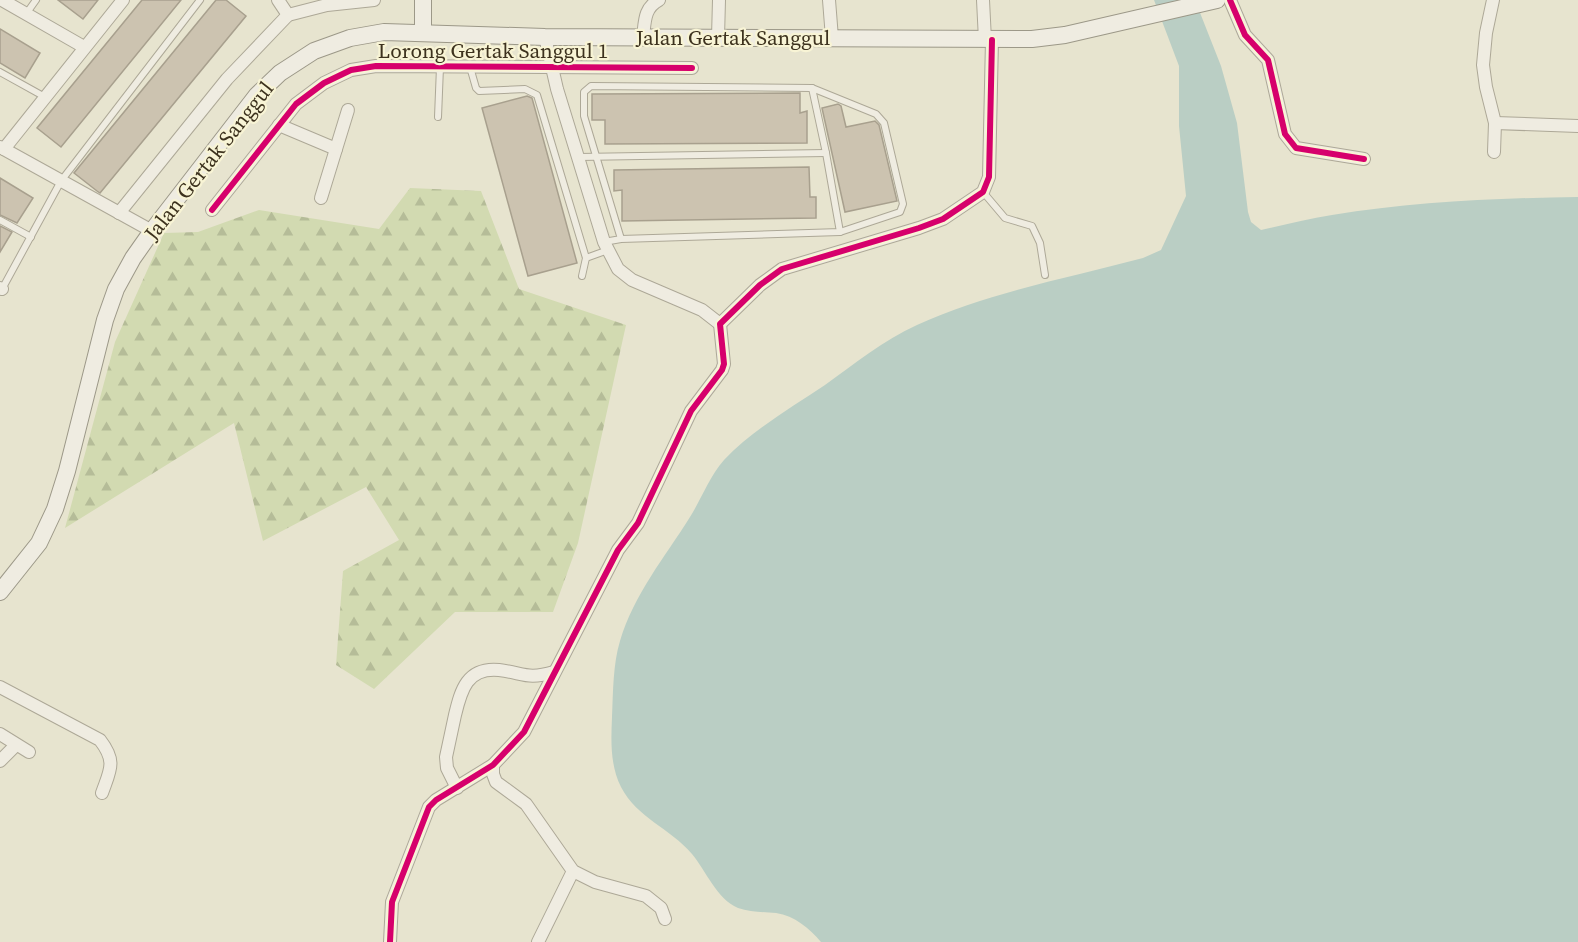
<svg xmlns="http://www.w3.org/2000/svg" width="1578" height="942" font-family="'Source Serif 4',serif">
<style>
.forest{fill:url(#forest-firs)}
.water{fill:#bacec4}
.building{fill:#ccc3b0;stroke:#a8a08e;stroke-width:1.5}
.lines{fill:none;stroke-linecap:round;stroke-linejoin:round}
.lane-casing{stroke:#ada897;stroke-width:8}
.street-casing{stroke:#ada897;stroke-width:14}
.secondary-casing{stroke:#9c9888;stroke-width:18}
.lane{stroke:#efece1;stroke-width:6}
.street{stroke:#efece1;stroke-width:12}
.secondary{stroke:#efece1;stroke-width:16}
.cycleway-casing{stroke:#f8f4d5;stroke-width:10}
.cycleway{stroke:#d6006c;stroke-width:6}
.labels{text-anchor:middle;stroke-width:4.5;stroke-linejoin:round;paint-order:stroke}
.street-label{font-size:21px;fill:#3d321e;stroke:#f8f4d5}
</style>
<defs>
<pattern id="forest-firs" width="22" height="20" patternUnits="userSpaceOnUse" patternTransform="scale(1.5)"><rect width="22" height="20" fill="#d2dab1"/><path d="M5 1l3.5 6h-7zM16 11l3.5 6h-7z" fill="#b5bc98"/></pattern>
</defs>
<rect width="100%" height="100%" fill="#e7e4cf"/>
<polygon class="forest" points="410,188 481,191 519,289 626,325 578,543 553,612 455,612 374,689 336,665 343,571 399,540 366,487 263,541 234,423 65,528 115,342 164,233 198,232 259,210 379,229"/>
<path class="water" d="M1154,0H1195L1221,66L1237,123L1248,212L1251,222L1261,230C1284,225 1308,219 1332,215C1413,202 1496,198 1578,197V942H821C809,928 795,916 776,913C764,912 750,912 738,908C717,899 706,871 692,854C670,828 637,818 621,787C610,765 611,741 612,717C613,692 613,664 620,641C634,594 665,557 690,517C702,498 709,477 724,460C752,430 791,408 825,385C854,364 884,340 917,325C987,293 1068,278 1143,258L1161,250L1186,196L1179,126V66Z"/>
<g class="building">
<polygon points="58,0 98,0 83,19"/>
<polygon points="142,0 181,0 61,147 37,128"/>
<polygon points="216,0 226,0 246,16 100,193 97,191 74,173"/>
<polygon points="0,29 40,53 25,78 0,63"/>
<polygon points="800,93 800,113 807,111 807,143 605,144 605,120 592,120 592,94"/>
<polygon points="527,96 532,98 577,263 528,276 482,108"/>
<polygon points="838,104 841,106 846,127 875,121 879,125 897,201 845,212 822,108"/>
<polygon points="809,167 810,197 816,197 816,218 622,221 622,190 614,191 614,170"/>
<polygon points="0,178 33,198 17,223 0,215"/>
<polygon points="0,226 12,232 0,252"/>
</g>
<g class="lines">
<defs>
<g id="lane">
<polyline points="26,14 36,0"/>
<polyline points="470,67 476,88 479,91 525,89 537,95 586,258 582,276"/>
<polyline points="0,72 45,97"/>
<polyline points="812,88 826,153 840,232"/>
<polyline points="438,117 440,67"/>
<polyline points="579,157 826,153"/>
<polyline points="983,192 1005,218 1032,226 1040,243 1045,275"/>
<polyline points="0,220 31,237"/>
<polyline points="604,242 621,239 840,232 900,212 903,204 884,123 876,114 812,88 591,86 584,92 584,116 621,239"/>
<polyline points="586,258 608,250"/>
<polyline points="1,291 61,181 200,0"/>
</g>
<g id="street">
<polyline points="2,0 84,47"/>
<polyline points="278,0 288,15 327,5 374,0"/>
<polyline points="829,0 832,38"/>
<polyline points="983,0 985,40"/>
<polyline points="1230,0 1245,35 1268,60 1285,134 1296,148 1364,159"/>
<polyline points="1493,0 1486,33 1483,65 1486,87 1495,123 1494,152"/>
<polyline points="545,37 557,89 604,242 618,269 632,280 702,310 720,324"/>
<path d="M643,37C645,21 644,8 659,0"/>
<polyline points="718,37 719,0"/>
<polyline points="1495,123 1578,126"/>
<polyline points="279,125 336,149"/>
<polyline points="0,147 152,231"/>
<polyline points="4,149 123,0"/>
<polyline points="321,198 348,110"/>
<polyline points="212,210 296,104 324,83 351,70 376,66 692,68"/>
<polyline points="119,213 227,79 288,15"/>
<polyline points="0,288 2,289"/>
<polyline points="720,324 760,285 782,269 919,228 943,219 983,192 989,177 992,40"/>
<path d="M0,687L100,740C117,762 110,770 102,793"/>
<polyline points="0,734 29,752"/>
<polyline points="0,761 16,745"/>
<polyline points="493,765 493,774 496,782 526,804 573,871 595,882 646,896 661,908 665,919"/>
<path d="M457,788L447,768L446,757C449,743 452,729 455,715C461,690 467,667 499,670C524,673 527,680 554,672"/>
<polyline points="390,942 392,902 429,807 436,800 493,765 524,732 618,550 638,523 691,411 722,370 724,364 720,324"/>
<polyline points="538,942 573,871"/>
</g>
<g id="secondary">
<polyline points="423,32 423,0"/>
<polyline points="0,592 39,543 55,509 67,471 105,320 116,289 133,258 152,231 257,95 280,73 314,51 350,38 384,32 545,37 1032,39 1065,35 1217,0"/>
</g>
</defs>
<use href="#lane" class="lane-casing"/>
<use href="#street" class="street-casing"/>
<use href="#secondary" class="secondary-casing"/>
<use href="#lane" class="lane"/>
<use href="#street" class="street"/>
<use href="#secondary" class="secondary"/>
<defs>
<g id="cycleway">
<polyline points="1230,0 1245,35 1268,60 1285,134 1296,148 1364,159"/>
<polyline points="212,210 296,104 324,83 351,70 376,66 692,68"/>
<polyline points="390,942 392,902 429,807 436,800 493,765 524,732 618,550 638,523 691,411 722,370 724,364 720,324 760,285 782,269 919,228 943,219 983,192 989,177 992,40"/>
</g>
</defs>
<use href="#cycleway" class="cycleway-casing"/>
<use href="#cycleway" class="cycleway"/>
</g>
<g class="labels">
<g class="street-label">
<text x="733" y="45">Jalan Gertak Sanggul</text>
<text x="493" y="58">Lorong Gertak Sanggul 1</text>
<text transform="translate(209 161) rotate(-52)" y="7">Jalan Gertak Sanggul</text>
</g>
</g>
</svg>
